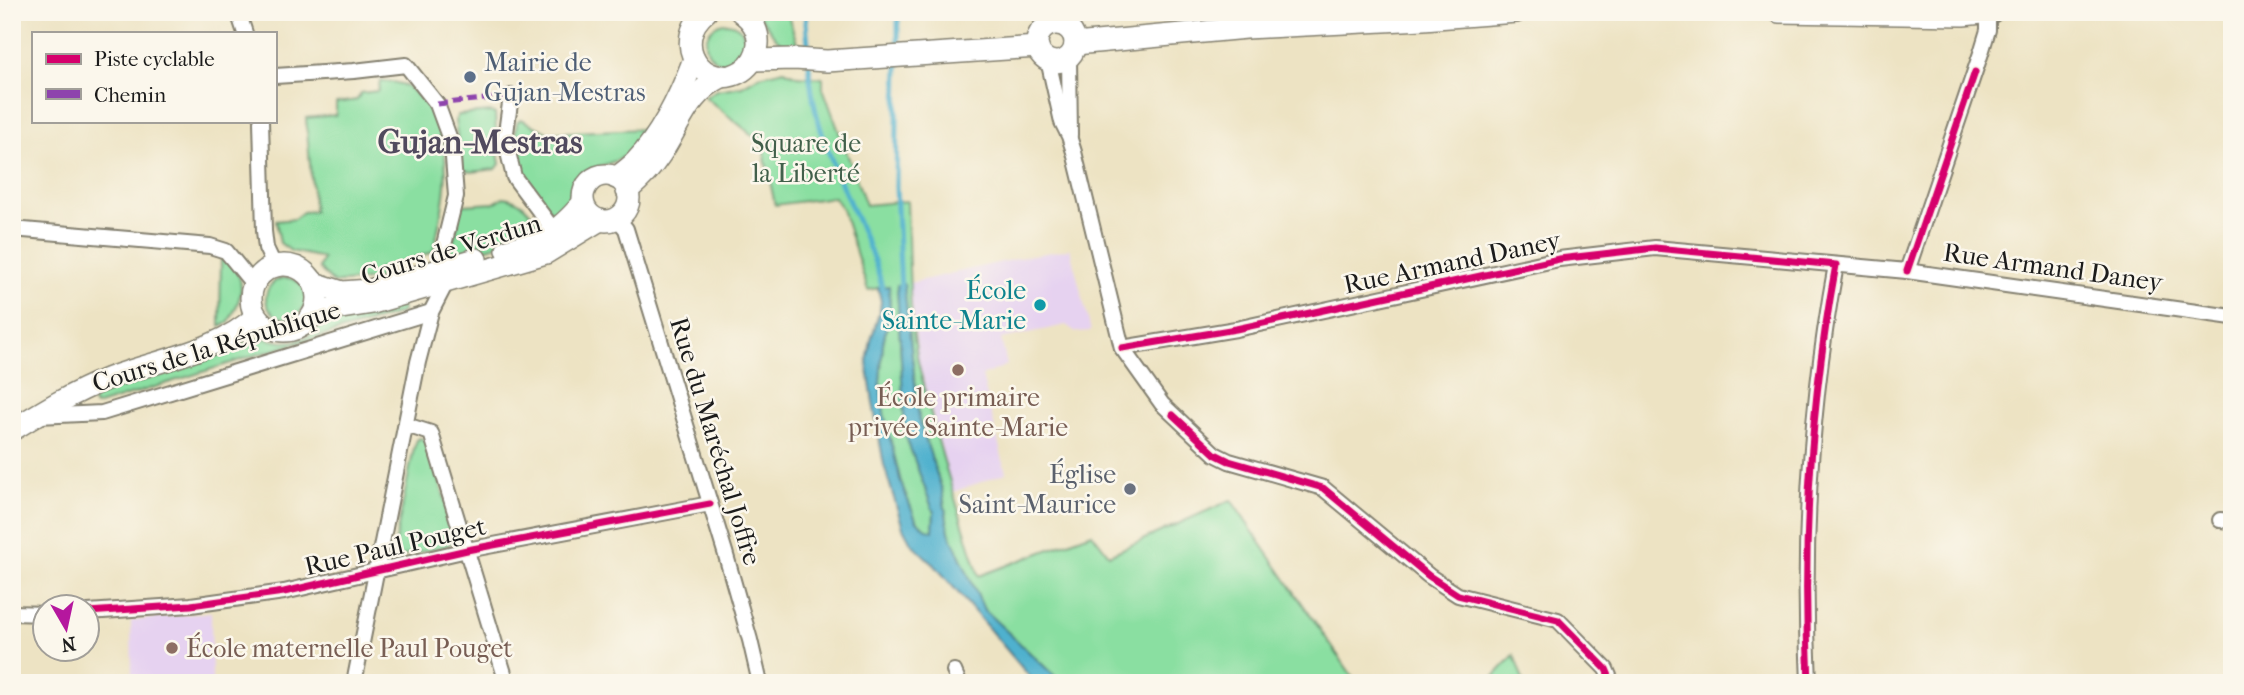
<svg xmlns="http://www.w3.org/2000/svg" width="2244" height="695" font-family="'IM FELL French Canon',serif">
<style>
.built{fill:#e6d2f0}
.green{fill:#8adfa1;stroke:#537e5e;stroke-width:2}
.water{fill:#4fb1ce;stroke:#366675;stroke-width:2}
.lines{fill:none;stroke-linecap:round;stroke-linejoin:round}
.stream{stroke:#4fb1ce;stroke-width:5}
.minor-casing{stroke:#848070;stroke-width:18}
.secondary-casing{stroke:#848070;stroke-width:24}
.minor{stroke:#fff;stroke-width:14}
.secondary{stroke:#fff;stroke-width:21}
.quiet{stroke:#8e44ad;stroke-width:5;stroke-dasharray:10 5;stroke-linecap:butt}
.cycleway-casing{stroke:#fbf7ec;stroke-width:11}
.cycleway{stroke:#d6006c;stroke-width:7}
.service-dot{fill:#5c6f8a;stroke:#fbf7ec;stroke-width:2.5}
.culture-dot{fill:#0f9aa8;stroke:#fbf7ec;stroke-width:2.5}
.education-dot{fill:#8d6e63;stroke:#fbf7ec;stroke-width:2.5}
.worship-dot{fill:#6b7280;stroke:#fbf7ec;stroke-width:2.5}
.labels{text-anchor:middle;stroke-width:5;stroke-linejoin:round;paint-order:stroke}
.service-label{font-size:26px;fill:#4e5e75;stroke:#fbf7ec;text-anchor:start}
.park-label{font-size:26px;fill:#42604b;stroke:#fbf7ec}
.street-label{font-size:26px;fill:#1c1c1c;stroke:#fbf7ec}
.culture-label{font-size:26px;fill:#0d838f;stroke:#fbf7ec;text-anchor:end}
.education-label{font-size:26px;fill:#785e54;stroke:#fbf7ec}
.worship-label{font-size:26px;fill:#5b616d;stroke:#fbf7ec;text-anchor:end}
.district-label{font-size:33px;font-weight:bold;fill:#514a5e;stroke:#fbf7ec}
</style>
<rect width="100%" height="100%" fill="#fbf7ec"/>
<filter id="ink" filterUnits="userSpaceOnUse"><feTurbulence type="fractalNoise" baseFrequency=".0143" numOctaves="2"/><feDisplacementMap in="SourceGraphic" scale="14" xChannelSelector="R" yChannelSelector="G"/><feConvolveMatrix kernelMatrix="1 2 1 2 8 2 1 2 1" color-interpolation-filters="sRGB"/></filter>
<filter id="wash" filterUnits="userSpaceOnUse"><feTurbulence type="fractalNoise" baseFrequency=".00686" numOctaves="4" result="noise"/><feDisplacementMap in="SourceGraphic" scale="28" xChannelSelector="R" yChannelSelector="G"/><feGaussianBlur stdDeviation="1.57" result="paint"/><feColorMatrix in="noise" values="0 0 0 0 0 0 0 0 0 0 0 0 0 0 0 0 0 1.4 0 .05"/><feComposite in="paint" operator="in"/></filter>
<g filter="url(#wash)">
<rect width="100%" height="100%" fill="#ede3c3"/>
<g class="built">
<polygon points="1070,249 1091,331 1076,332 1066,325 1001,339 1007,365 982,376 1006,473 953,492 918,358 910,283 1028,256"/>
<polygon points="211,612 212,683 132,683 131,621"/>
</g>
<g class="green">
<path d="M755,12H787L797,43L804,44L802,52C768,42 777,33 755,12Z"/>
<circle cx="726" cy="43" r="20"/>
<path d="M784,70L797,76L823,78V88L866,205L907,201C909,252 908,311 918,361C934,434 957,505 979,576L1092,533L1109,555L1231,500L1357,683H1062L984,610L949,532L942,490L919,420L904,284L897,285L905,434L934,513L933,531L924,528L916,520L901,483L884,414L880,382L883,343L890,312L889,286L868,290L842,209L834,197L775,205L762,143L705,97L717,90L742,86L759,76Z"/>
<path d="M380,81C404,82 411,86 426,105C458,147 444,204 433,252L379,269V279L333,283L319,268L323,258L291,251L280,243L276,221L294,219L303,212L314,211L306,118L336,115V103L357,100L361,93L378,91Z"/>
<polygon points="491,112 495,114 497,147 500,164 496,169 471,172 462,170 455,121 458,115"/>
<path d="M521,119L548,133L644,129L635,151L615,161L581,173L570,193L571,203L564,212L553,213C526,181 510,167 517,122Z"/>
<path d="M504,197C523,200 529,211 541,226L540,233L456,257L451,252L460,211L464,205L494,203Z"/>
<path d="M221,258C251,275 242,299 228,323L220,326Z"/>
<circle cx="286" cy="298" r="20"/>
<polygon points="401,304 403,311 398,314 253,356 95,406 91,399 96,393 136,377 221,352 249,341 262,338 282,342 295,341 308,336 327,321"/>
<polygon points="420,438 428,442 455,533 454,539 447,546 394,558 393,552 414,448 417,440"/>
<polygon points="1514,655 1524,683 1488,683"/>
</g>
<polygon class="water" points="904,284 919,420 942,490 949,532 984,610 1062,683 1035,683 938,569 911,543 903,528 884,465 873,403 867,362 871,340 880,310 881,301 878,288 889,286 890,312 883,343 880,382 884,414 901,483 916,520 924,528 933,531 934,513 905,434 897,285"/>
<g class="lines">
<g class="stream">
<polyline points="805,12 809,54"/>
<polyline points="898,51 898,12"/>
<polyline points="898,61 896,187 901,289"/>
<path d="M809,64C811,119 836,172 858,222C868,246 879,268 883,293"/>
</g>
</g>
</g>
<g filter="url(#ink)">
<g class="lines">
<defs>
<g id="minor">
<polyline points="238,12 245,33"/>
<polyline points="1053,25 1059,12"/>
<polyline points="1069,57 1070,135"/>
<polyline points="1048,60 1062,122 1069,136 1074,152 1122,348 1162,404 1215,454 1229,461 1323,488 1429,576 1458,595 1558,620 1606,669 1612,683"/>
<polyline points="275,76 354,71 406,65 437,104 452,145 456,196 438,269"/>
<polyline points="511,96 505,140 514,177 555,232"/>
<polyline points="261,121 264,231 266,248 274,265"/>
<polyline points="617,218 626,229 725,552 750,640 760,683"/>
<polyline points="12,229 210,246 226,251 253,284"/>
<polyline points="1907,271 1981,53 1988,30 1988,12"/>
<polyline points="1122,348 1236,329 1559,259 1655,248 1907,271 2232,317"/>
<polyline points="38,416 102,413 431,312"/>
<polyline points="406,425 431,433 507,683"/>
<polyline points="2220,520 2232,521"/>
<polyline points="88,612 191,605 284,592 467,550 710,504"/>
<polyline points="12,613 46,614"/>
<polyline points="954,671 959,683"/>
<polyline points="354,683 418,362 431,312 446,283"/>
<path d="M1809,683C1802,542 1810,404 1836,265"/>
</g>
<g id="secondary">
<path d="M706,12C669,42 704,94 742,71C751,65 757,55 758,44C759,30 752,20 741,12"/>
<polyline points="1779,12 1963,15 1992,12"/>
<circle cx="1056" cy="43" r="19"/>
<polyline points="1075,44 1246,28 1423,19 1516,12"/>
<polyline points="753,60 794,59 827,61 1038,47"/>
<circle cx="606" cy="198" r="23"/>
<path d="M616,178C623,172 631,167 637,160C662,134 681,93 694,59"/>
<path d="M627,191C640,180 651,169 660,155C681,124 687,94 723,76"/>
<path d="M507,250C546,239 557,233 583,203"/>
<circle cx="284" cy="298" r="33"/>
<polyline points="314,283 342,292 370,290 476,259"/>
<polyline points="312,316 329,310 373,303 546,253 600,220"/>
<path d="M12,430C43,411 74,392 107,379C153,361 221,351 256,316"/>
</g>
</defs>
<use href="#minor" class="minor-casing"/>
<use href="#secondary" class="secondary-casing"/>
<use href="#minor" class="minor"/>
<use href="#secondary" class="secondary"/>
<polyline class="quiet" points="437,104 511,96"/>
<defs>
<g id="cycleway">
<polyline points="1907,271 1975,72"/>
<path d="M1122,348L1236,329L1559,259L1655,248L1836,265C1810,404 1802,542 1809,683"/>
<polyline points="1173,415 1215,454 1229,461 1323,488 1429,576 1458,595 1558,620 1606,669 1612,683"/>
<polyline points="88,612 191,605 284,592 467,550 710,504"/>
</g>
</defs>
<use href="#cycleway" class="cycleway-casing"/>
<use href="#cycleway" class="cycleway"/>
</g>
</g>
<circle class="service-dot" cx="470" cy="77" r="7"/>
<circle class="culture-dot" cx="1040" cy="305" r="7"/>
<g class="education-dot">
<circle cx="958" cy="370" r="7"/>
<circle cx="172" cy="648" r="7"/>
</g>
<circle class="worship-dot" cx="1130" cy="489" r="7"/>
<g class="labels">
<g class="service-label">
<text x="484" y="71">Mairie de<tspan x="484" dy="30">Gujan-Mestras</tspan></text>
</g>
<g class="park-label">
<text x="806" y="152">Square de<tspan x="806" dy="30">la Liberté</tspan></text>
</g>
<g class="street-label">
<text transform="translate(451 249) rotate(-17)" y="9">Cours de Verdun</text>
<text transform="translate(1452 262) rotate(-12)" y="9">Rue Armand Daney</text>
<text transform="translate(2053 267) rotate(8)" y="9">Rue Armand Daney</text>
<text transform="translate(216 346) rotate(-17)" y="9">Cours de la République</text>
<text transform="translate(716 441) rotate(73)" y="9">Rue du Maréchal Joffre</text>
<text transform="translate(395 546) rotate(-13)" y="9">Rue Paul Pouget</text>
</g>
<g class="culture-label">
<text x="1026" y="299">École<tspan x="1026" dy="30">Sainte-Marie</tspan></text>
</g>
<g class="education-label">
<text x="958" y="406">École primaire<tspan x="958" dy="30">privée Sainte-Marie</tspan></text>
<text x="186" y="657" text-anchor="start">École maternelle Paul Pouget</text>
</g>
<g class="worship-label">
<text x="1116" y="483">Église<tspan x="1116" dy="30">Saint-Maurice</tspan></text>
</g>
<g class="district-label">
<text x="480" y="153">Gujan-Mestras</text>
</g>
</g>
<rect width="2244" height="695" fill="none" stroke="#fbf7ec" stroke-width="42"/>
<rect x="32" y="32" width="245" height="91" fill="#fbf7ec" stroke="#a29f99" stroke-width="2"/>
<rect x="46" y="54" width="35" height="10" fill="#d6006c" stroke="#a29f99" stroke-width="2"/>
<text x="94" y="66" font-size="21" fill="#1c1c1c">Piste cyclable</text>
<rect x="46" y="89" width="35" height="10" fill="#8e44ad" stroke="#a29f99" stroke-width="2"/>
<text x="94" y="102" font-size="21" fill="#1c1c1c">Chemin</text>
<g transform="translate(66 628) rotate(171)"><circle r="33" fill="#fbf7ec" stroke="#a29f99" stroke-width="2"/>
<path d="M0-5L12 26L0 18L-12 26Z" fill="#b5179e"/>
<text y="-10" font-size="19" font-weight="bold" text-anchor="middle" fill="#1c1c1c">N</text>
</g>
</svg>
